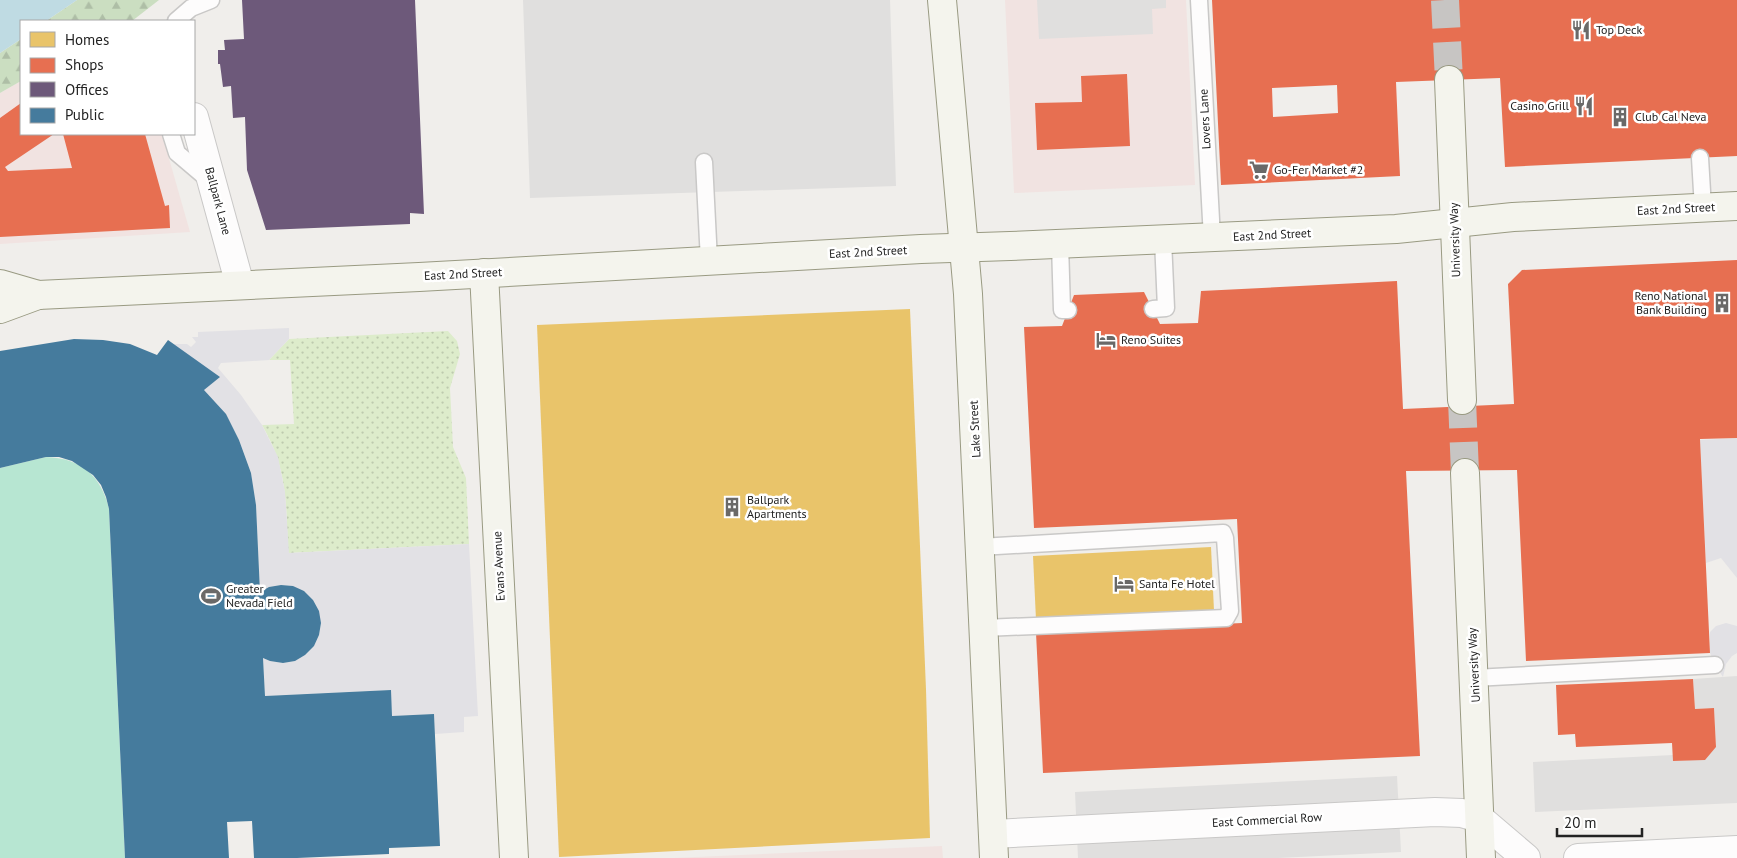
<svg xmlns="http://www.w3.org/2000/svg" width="1737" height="858" font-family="'PT Sans',sans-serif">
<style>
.commercial{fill:#f1e3e1}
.grass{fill:url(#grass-dots)}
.forest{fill:url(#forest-firs)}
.pitch{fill:#b7e6d2}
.parking{fill:#e0dfde}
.plaza{fill:#e2e1e5}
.water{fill:#bfdbe3}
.homes{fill:#e9c46a}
.shops{fill:#e76f51;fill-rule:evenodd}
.offices{fill:#6d597a}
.public{fill:#457b9d}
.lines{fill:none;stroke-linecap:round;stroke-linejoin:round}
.secondary-tunnel{stroke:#c7c5c3;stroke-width:28;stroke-dasharray:28 14;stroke-linecap:butt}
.lane-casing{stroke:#c9c8c7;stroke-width:19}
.street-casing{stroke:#c9c8c7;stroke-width:30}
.secondary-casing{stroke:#999a82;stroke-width:30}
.lane{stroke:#fdfcfc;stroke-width:16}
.street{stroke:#fdfcfc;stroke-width:28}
.secondary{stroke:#f4f4ed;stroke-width:28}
.labels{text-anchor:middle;stroke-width:5;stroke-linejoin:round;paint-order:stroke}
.poi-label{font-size:12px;fill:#222;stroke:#fff;text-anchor:start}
.street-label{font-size:12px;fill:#222;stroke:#fff}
</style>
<defs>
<pattern id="grass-dots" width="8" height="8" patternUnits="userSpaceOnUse" patternTransform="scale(1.25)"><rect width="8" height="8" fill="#ddeccb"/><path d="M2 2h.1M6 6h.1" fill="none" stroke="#bdcaae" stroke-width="1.8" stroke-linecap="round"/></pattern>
<pattern id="forest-firs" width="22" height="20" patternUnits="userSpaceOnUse" patternTransform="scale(1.25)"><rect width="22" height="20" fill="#cbdec1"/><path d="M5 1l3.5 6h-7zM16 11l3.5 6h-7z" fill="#aebea6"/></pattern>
</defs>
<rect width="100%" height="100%" fill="#f0eeeb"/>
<g class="commercial">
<polygon points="1005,0 1186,0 1195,185 1014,193"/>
<polygon points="21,81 21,134 162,134 190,232 0,244 0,93"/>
<polygon points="942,846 943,858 673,858"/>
</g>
<path class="grass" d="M448,331L457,341L460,354L450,388L453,447L466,478L469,544L288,553C286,503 288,470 262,425L294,424L290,360H269L289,339Z"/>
<g class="forest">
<polygon points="77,0 159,0 132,21 46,21"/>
<polygon points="21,39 21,81 0,93 0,53"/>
</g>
<path class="pitch" d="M46,457C80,458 101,475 109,509L125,858H0V468Z"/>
<g class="parking">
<polygon points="523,0 890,0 896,186 530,198"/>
<polygon points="1037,0 1166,0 1166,8 1152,9 1153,34 1039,39"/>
<polygon points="1737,676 1737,803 1535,812 1533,762 1673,755 1673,761 1705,759 1716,747 1714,708 1695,709 1693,679"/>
<polygon points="1397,776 1401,852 1278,858 1078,858 1075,792"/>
</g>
<g class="plaza">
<polygon points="289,328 289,339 269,360 221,363 218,368 241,395 262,425 278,457 285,492 289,553 469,544 478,716 464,717 464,732 435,734 434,714 392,716 390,690 265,696 263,658 270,661 283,663 295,661 305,655 314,646 319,635 321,623 293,586 281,585 269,587 260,592 256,505 251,473 239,440 226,415 204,390 219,377 173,344 187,344 191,347 196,342 192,337 198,337 198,332"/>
<polygon points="1737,438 1737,578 1721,558 1706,563 1700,440"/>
<polygon points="1726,623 1737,626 1737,653 1732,656 1726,664 1723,677 1715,665 1710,653 1710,632 1716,626"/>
</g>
<polygon class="water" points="0,0 77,0 46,21 21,21 21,39 0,53"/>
<g class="homes">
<polygon points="910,309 926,689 930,838 559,857 537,325"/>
<polygon points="1211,547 1214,611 1036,620 1033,556"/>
</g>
<g class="shops">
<path d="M1212,0H1737V156L1505,167L1500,78L1396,82L1400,176L1221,185ZM1337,85L1338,113L1273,117L1272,88Z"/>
<polygon points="1127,74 1130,146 1037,150 1035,103 1082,102 1081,76"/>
<polygon points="21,103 21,134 54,134 5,167 8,171 72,168 63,134 145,134 165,206 169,205 170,228 0,237 0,118"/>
<polygon points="1737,260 1737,438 1700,439 1710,653 1526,661 1517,470 1406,471 1420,756 1043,773 1036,633 1242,623 1237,519 1034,528 1024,327 1062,326 1074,295 1144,292 1160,324 1198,323 1201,291 1397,281 1403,409 1514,404 1508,284 1522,270"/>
<polygon points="1693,679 1695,709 1714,708 1716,747 1705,760 1673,761 1672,743 1576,747 1575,734 1558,735 1556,685"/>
</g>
<polygon class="offices" points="242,0 415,0 424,214 410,213 410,224 266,230 247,170 245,117 233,118 231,86 223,87 220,64 218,64 218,50 225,50 224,40 244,39"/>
<polygon class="public" points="74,339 103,340 130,344 157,355 168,340 220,377 204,390 226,414 239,440 251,473 256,505 260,592 269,587 281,585 293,586 304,591 313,600 319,611 321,623 319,635 314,646 305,655 295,661 283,663 270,661 263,658 265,696 391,690 392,716 434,714 440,846 389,848 389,854 297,858 254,858 252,821 227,822 229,858 125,858 109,509 106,497 101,485 93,475 72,461 59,457 46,457 0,468 0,351"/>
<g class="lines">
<g class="secondary-tunnel">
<polyline points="1445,0 1449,80"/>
<polyline points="1462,400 1465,473"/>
</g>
<defs>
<g id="lane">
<polyline points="1199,0 1212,238"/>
<polyline points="176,21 191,8 211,0"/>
<polyline points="171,134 177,153 210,181"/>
<polyline points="1700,158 1703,208"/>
<polyline points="704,162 709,261"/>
<polyline points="1060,244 1062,310 1068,310"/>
<polyline points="1153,309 1166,308 1163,240"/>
<polyline points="980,547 1223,533 1225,538 1230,611 1226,618 984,628"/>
<polyline points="1474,678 1715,665"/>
</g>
<g id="street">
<polyline points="194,117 240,285"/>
<polyline points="993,834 1435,812 1462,813 1479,818 1526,858"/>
<polyline points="1578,858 1737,850"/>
</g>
<g id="secondary">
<polyline points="942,0 968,294 994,858"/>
<polyline points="1449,80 1462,400"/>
<polyline points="484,273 514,858"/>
<polyline points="0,284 38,295 419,277 921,249 1010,246 1396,229 1513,217 1737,206"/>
<polyline points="0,309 38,295"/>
<polyline points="1465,473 1481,858"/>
</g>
</defs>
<use href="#lane" class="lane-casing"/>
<use href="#street" class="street-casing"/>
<use href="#secondary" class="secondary-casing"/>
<use href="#lane" class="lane"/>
<use href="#street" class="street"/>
<use href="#secondary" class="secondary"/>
</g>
<defs>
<symbol id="restaurant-bare" viewBox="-9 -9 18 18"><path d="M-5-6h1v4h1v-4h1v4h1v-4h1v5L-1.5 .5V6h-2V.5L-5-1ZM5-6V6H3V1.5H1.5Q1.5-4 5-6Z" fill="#6a6968" stroke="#fff" stroke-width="2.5" paint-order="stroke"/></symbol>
<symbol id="building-bare" viewBox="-9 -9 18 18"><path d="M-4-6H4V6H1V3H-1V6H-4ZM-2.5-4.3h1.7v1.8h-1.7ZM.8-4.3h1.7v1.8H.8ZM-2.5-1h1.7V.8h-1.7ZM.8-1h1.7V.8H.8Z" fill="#6a6968" stroke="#fff" stroke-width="2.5" paint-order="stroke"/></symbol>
<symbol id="supermarket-bare" viewBox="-9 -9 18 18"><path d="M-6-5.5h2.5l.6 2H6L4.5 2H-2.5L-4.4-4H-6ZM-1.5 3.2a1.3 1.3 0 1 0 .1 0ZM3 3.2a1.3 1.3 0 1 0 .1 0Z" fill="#6a6968" stroke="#fff" stroke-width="2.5" paint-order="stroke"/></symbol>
<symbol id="hotel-bare" viewBox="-9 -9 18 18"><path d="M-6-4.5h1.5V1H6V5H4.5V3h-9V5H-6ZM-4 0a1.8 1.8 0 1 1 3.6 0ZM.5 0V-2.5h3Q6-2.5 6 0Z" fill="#6a6968" stroke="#fff" stroke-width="2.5" paint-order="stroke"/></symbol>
<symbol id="stadium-bare" viewBox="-9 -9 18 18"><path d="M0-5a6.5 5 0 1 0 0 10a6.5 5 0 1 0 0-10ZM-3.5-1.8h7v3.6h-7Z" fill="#6a6968" stroke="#fff" stroke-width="2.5" paint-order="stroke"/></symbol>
</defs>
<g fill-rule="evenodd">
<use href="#restaurant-bare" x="1567" y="16" width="28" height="28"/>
<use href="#restaurant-bare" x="1570" y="92" width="28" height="28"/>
<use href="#building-bare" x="1606" y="103" width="28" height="28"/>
<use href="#supermarket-bare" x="1245" y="156" width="28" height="28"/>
<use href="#building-bare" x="1708" y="289" width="28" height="28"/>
<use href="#hotel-bare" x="1092" y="326" width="28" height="28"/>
<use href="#building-bare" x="718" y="493" width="28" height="28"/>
<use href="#hotel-bare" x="1110" y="570" width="28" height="28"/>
<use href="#stadium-bare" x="197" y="582" width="28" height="28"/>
</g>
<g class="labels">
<g class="poi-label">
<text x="1596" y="34">Top Deck</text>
<text x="1569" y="110" text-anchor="end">Casino Grill</text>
<text x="1635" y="121">Club Cal Neva</text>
<text x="1274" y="174">Go-Fer Market #2</text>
<text x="1707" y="300" text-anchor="end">Reno National<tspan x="1707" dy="14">Bank Building</tspan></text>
<text x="1121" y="344">Reno Suites</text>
<text x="747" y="504">Ballpark<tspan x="747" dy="14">Apartments</tspan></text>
<text x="1139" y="588">Santa Fe Hotel</text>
<text x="226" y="593">Greater<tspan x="226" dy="14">Nevada Field</tspan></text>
</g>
<g class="street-label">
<text transform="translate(1205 119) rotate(-93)" y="4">Lovers Lane</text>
<text transform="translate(218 201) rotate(75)" y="4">Ballpark Lane</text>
<text transform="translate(1676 209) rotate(-3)" y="4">East 2nd Street</text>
<text transform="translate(1272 235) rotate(-3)" y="4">East 2nd Street</text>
<text transform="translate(1455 240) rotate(-92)" y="4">University Way</text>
<text transform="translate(868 252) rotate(-3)" y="4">East 2nd Street</text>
<text transform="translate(463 274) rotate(-3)" y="4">East 2nd Street</text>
<text transform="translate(975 429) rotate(-93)" y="4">Lake Street</text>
<text transform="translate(499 566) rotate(-93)" y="4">Evans Avenue</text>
<text transform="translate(1474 665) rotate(-93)" y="4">University Way</text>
<text transform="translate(1267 820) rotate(-3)" y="4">East Commercial Row</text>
</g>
</g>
<rect x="20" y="20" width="175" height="115" fill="#ffffff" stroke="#a7a7a7"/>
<rect x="30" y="32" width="25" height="15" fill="#e9c46a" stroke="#a7a7a7"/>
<text x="65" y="45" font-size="15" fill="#222222">Homes</text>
<rect x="30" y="58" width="25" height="15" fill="#e76f51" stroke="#a7a7a7"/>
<text x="65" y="70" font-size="15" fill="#222222">Shops</text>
<rect x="30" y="82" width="25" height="15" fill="#6d597a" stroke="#a7a7a7"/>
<text x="65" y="95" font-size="15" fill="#222222">Offices</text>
<rect x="30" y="108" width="25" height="15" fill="#457b9d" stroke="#a7a7a7"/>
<text x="65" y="120" font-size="15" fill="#222222">Public</text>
<path d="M1557 828v8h85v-8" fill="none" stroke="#222222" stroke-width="2.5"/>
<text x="1564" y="828" font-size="15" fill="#222222" stroke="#ffffff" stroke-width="4" paint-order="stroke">20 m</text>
</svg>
